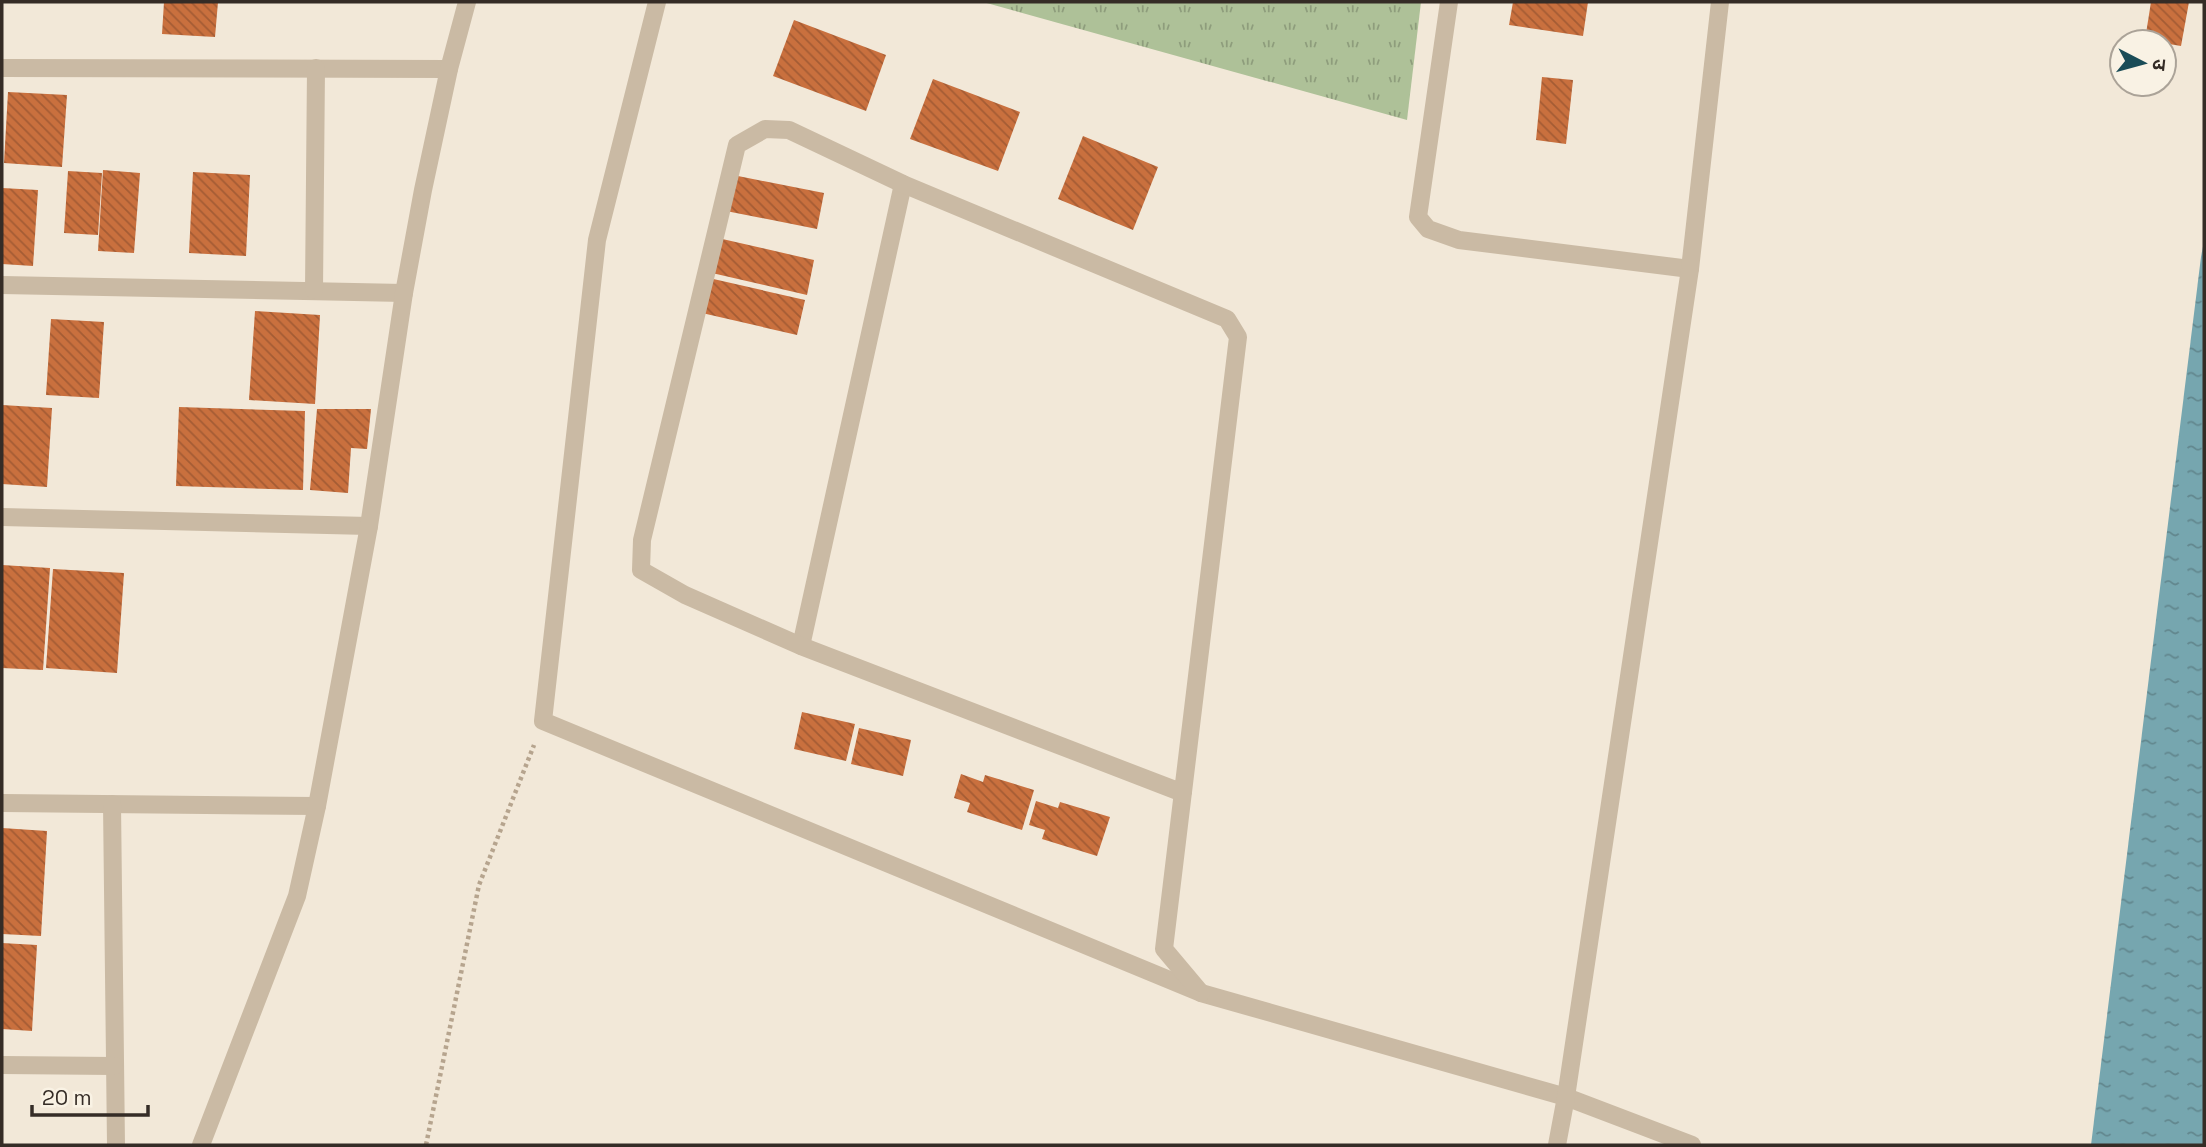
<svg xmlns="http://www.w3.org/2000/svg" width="2206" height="1147" font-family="'Space Grotesk','Noto Sans Devanagari',sans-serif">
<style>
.park{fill:url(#park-tufts)}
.water{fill:url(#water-ripples)}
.building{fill:url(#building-back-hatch)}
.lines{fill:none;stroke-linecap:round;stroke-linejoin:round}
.path{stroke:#b6a48e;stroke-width:4.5;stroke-dasharray:3.5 3.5;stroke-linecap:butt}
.street{stroke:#cabaa4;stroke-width:18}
</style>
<defs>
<pattern id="park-tufts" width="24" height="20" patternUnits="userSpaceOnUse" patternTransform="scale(1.75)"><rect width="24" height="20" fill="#aec198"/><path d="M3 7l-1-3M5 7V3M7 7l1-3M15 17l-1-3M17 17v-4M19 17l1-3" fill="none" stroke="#8e9d7c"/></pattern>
<pattern id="water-ripples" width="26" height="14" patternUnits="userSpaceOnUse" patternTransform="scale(1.75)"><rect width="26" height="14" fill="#76a6af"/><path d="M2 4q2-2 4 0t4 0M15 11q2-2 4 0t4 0" fill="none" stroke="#62878e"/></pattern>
<pattern id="building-back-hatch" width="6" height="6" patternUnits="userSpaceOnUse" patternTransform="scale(1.75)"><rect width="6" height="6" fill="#c9703e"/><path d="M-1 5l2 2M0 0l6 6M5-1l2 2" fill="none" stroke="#a45c34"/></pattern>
</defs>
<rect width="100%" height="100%" fill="#f2e8d8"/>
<polygon class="park" points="983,2 1421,2 1407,120"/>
<polygon class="water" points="2204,241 2204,1145 2091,1145 2201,257"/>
<g class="building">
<polygon points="164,2 218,2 215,37 162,34"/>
<polygon points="1513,2 1588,2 1583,36 1509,25"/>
<polygon points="2151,2 2189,2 2181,46 2145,40"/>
<polygon points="794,20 886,55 866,111 773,76"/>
<polygon points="1542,77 1573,80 1566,144 1536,140"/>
<polygon points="933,79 1020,112 998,171 910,139"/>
<polygon points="8,92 67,95 62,167 4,163"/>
<polygon points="1083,136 1158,167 1133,230 1058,199"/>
<polygon points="103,170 140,173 134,253 98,251"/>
<polygon points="68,171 102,173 98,235 64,233"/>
<polygon points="193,172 250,175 246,256 189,253"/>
<polygon points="733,175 824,193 817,229 726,211"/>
<polygon points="2,188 38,190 33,266 2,264"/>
<polygon points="718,238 814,260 807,295 712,273"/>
<polygon points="709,278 805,300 797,335 702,313"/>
<polygon points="255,311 320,315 315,404 249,400"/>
<polygon points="51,319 104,322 99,398 46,395"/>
<polygon points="2,405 52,408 47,487 2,484"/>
<polygon points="179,407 305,411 303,490 176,486"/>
<polygon points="317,409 371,409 367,449 351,448 348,493 310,490"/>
<polygon points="2,565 50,568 43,670 2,668"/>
<polygon points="53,569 124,573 117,673 46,668"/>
<polygon points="802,712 855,724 846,761 794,749"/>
<polygon points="859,728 911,740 903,776 851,764"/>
<polygon points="961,774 983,782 985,775 1034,790 1022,830 967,812 970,803 954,798"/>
<polygon points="1036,801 1058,808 1060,802 1110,817 1097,856 1042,839 1045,830 1029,825"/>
<polygon points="2,828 47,831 41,936 2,934"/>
<polygon points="2,943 37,945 32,1031 2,1029"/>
</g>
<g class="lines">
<polyline class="path" points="426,1145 479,885 534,745"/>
<g class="street">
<polyline points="657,2 597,240 543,721 1201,993 1566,1097 1692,1145"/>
<polyline points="1449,2 1418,217 1428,229 1459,240 1690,269"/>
<polyline points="2,68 449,69"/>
<polyline points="2,285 404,293"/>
<polyline points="314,290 316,68"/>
<polyline points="2,517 369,526"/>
<polyline points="801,646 903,184"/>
<polyline points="1183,793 801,646 685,595 641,570 642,540 737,145 765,129 789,130 903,184 1227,319 1238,337 1164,949 1201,993"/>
<polyline points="2,803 317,806"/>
<polyline points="112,804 116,1145"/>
<polyline points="2,1065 114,1066"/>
<polyline points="201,1145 297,896 317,806 369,526 404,293 423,190 449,69 467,2"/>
<polyline points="1557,1145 1566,1097 1690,269 1720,2"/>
</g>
</g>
<rect width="2206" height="1147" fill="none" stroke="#352c26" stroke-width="7"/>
<g transform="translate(2143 63) rotate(96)"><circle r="33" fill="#f9f2e4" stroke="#aba398" stroke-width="2"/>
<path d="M0-5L12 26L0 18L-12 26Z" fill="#1a4c57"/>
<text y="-10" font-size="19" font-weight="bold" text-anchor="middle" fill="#352c26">उ</text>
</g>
<path d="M32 1105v10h116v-10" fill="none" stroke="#352c26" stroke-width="3.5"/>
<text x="42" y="1105" font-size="21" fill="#352c26" stroke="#f9f2e4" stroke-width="5" paint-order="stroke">20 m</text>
</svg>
